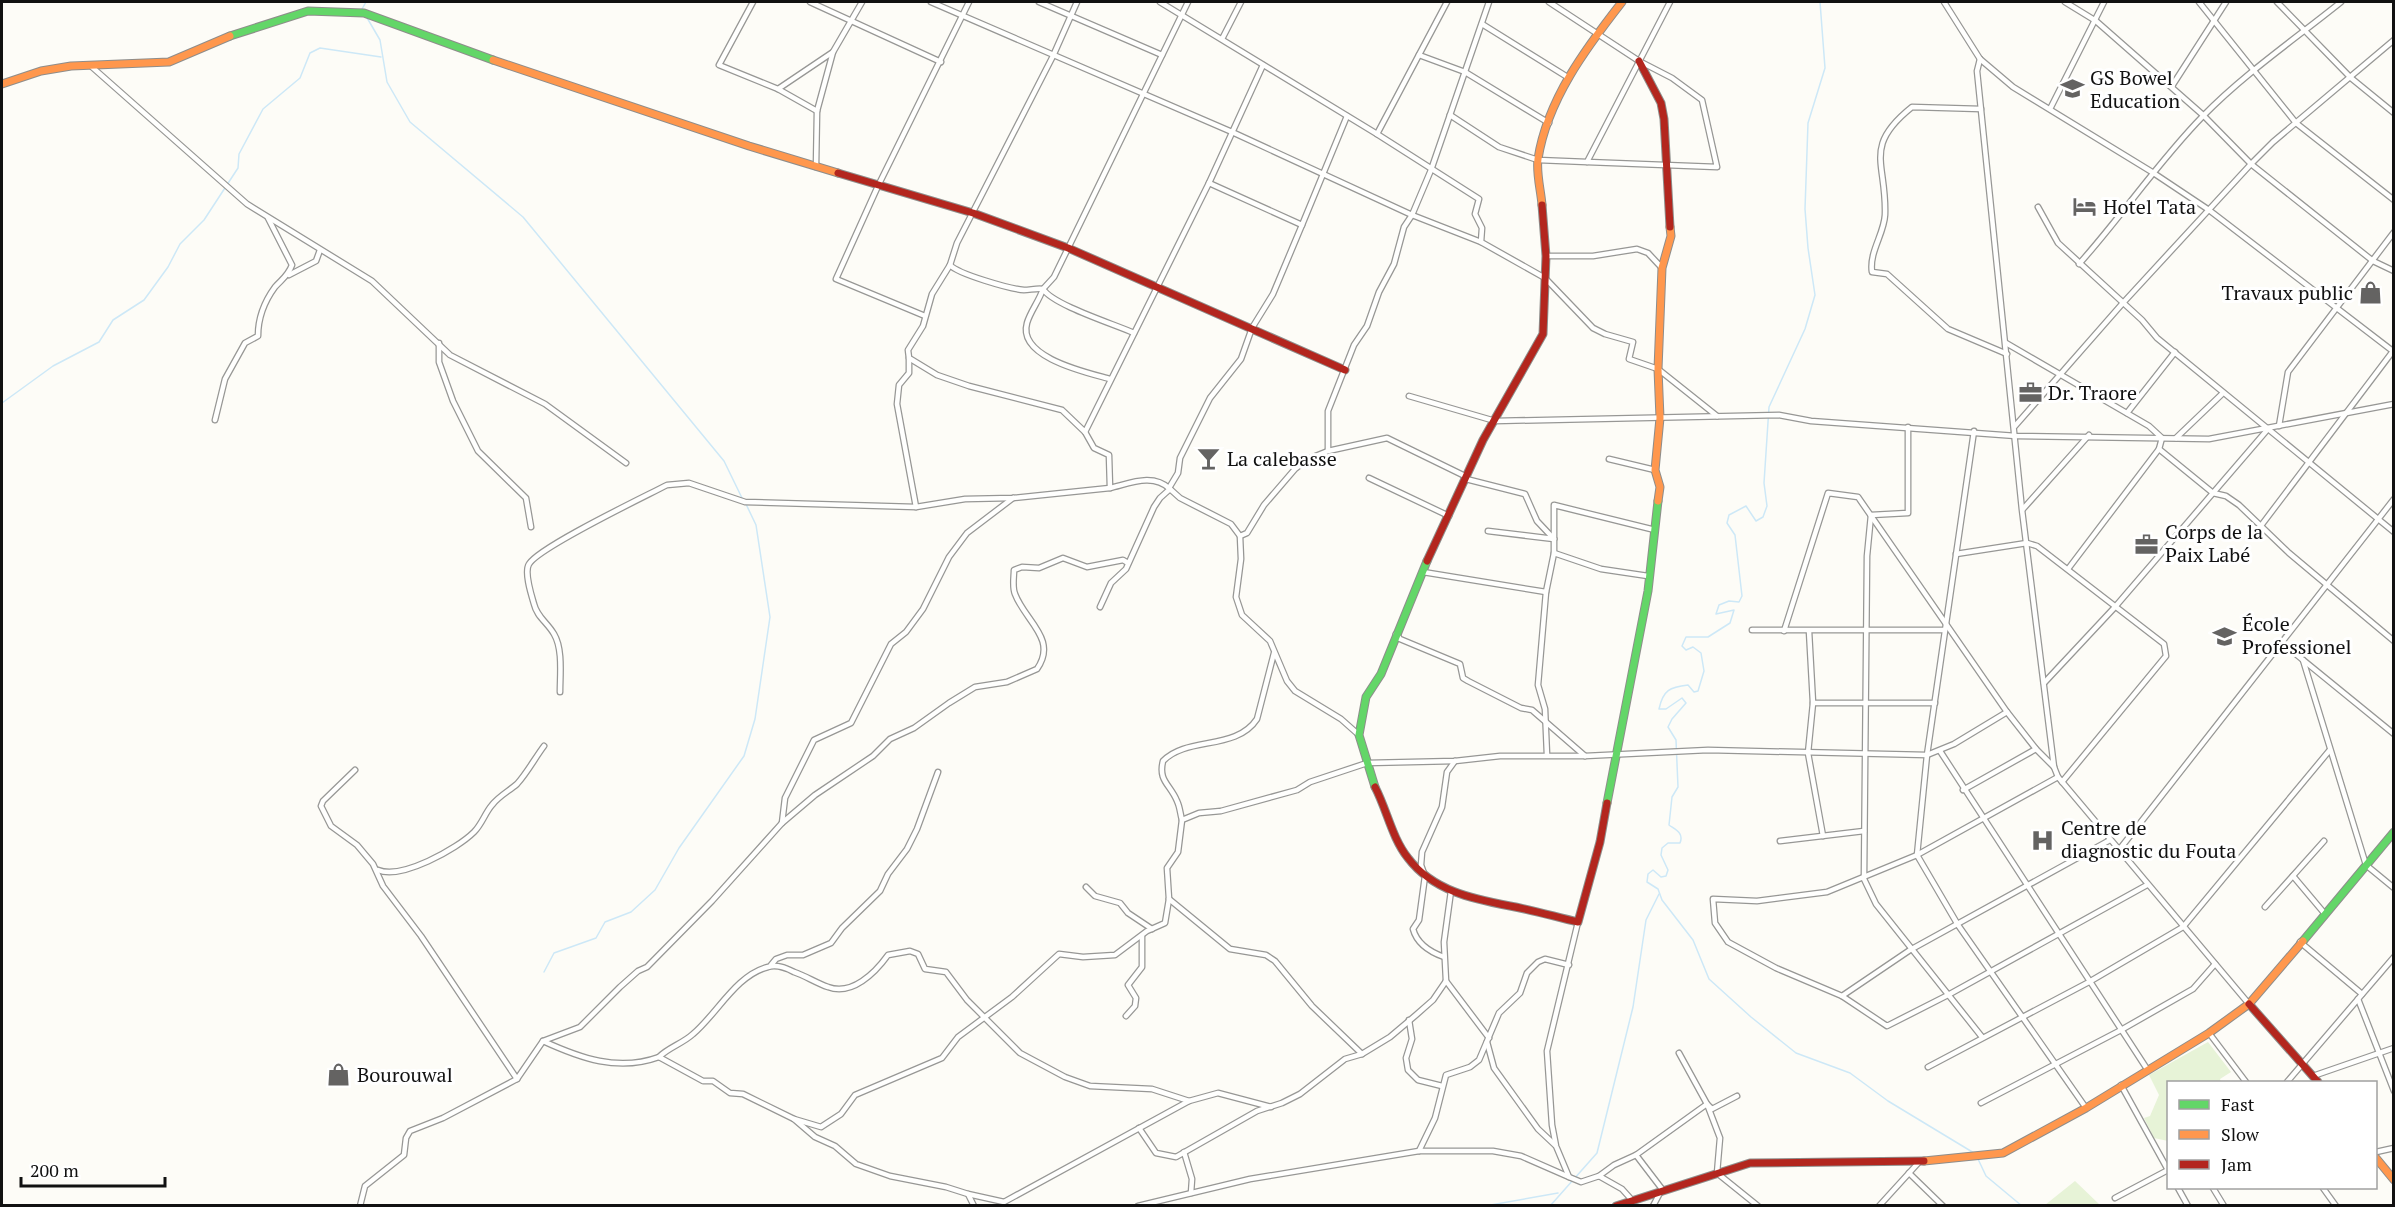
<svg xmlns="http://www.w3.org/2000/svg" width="2395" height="1207" font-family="'PT Serif',serif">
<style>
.green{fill:#e7f3d7}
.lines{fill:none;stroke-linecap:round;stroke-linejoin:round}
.stream{stroke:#cde8f7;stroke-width:1.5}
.street-casing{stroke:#979795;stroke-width:7}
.fast-casing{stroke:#8e8d8b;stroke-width:9}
.slow-casing{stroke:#8e8d8b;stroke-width:9}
.jam-casing{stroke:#8e8d8b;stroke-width:9}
.street{stroke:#fffffe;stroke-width:4.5}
.fast{stroke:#63d668;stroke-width:7}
.slow{stroke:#ff974d;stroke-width:7}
.jam{stroke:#b3261e;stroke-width:7}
.labels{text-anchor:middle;stroke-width:6;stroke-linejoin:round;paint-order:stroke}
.poi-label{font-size:20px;fill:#111;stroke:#fff;text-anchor:start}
</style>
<rect width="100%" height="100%" fill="#fdfcf7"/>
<g class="green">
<polygon points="2208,1042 2231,1072 2220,1079 2221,1082 2168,1082 2168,1141 2154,1138 2144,1118 2150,1116 2159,1095 2149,1075"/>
<polygon points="2075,1181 2100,1205 2045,1205"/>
</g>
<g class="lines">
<g class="stream">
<path d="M1820,2L1825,68L1808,123L1805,209L1808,248L1815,295L1805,329L1769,407L1764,483L1767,506L1763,517L1756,521L1746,506L1729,515L1727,523L1735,535L1742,596L1739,602L1729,601L1719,605L1716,614L1734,610L1730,623L1708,637H1686L1682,646L1686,650L1693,647L1701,653L1704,671L1698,691L1694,692L1688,685C1670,687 1663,690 1659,709H1666L1682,698L1686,703L1672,719L1668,727L1676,740L1678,787L1672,797L1669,825C1676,830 1684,833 1680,843H1668L1662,848L1661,855L1668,870L1666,876L1661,877L1653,870L1648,874L1647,882L1658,889L1662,900L1693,940L1709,979L1751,1017L1796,1053L1850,1073L1888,1101L1974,1153"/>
<polyline points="362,9 366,2"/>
<polyline points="366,16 380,40 387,82 410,122 523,217 724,461 742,498"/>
<polyline points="2,403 53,366 99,342 113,320 144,300 168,267 180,244 204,220 238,168 239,154 263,109 300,78 310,53 320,48 381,57"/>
<polyline points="544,972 554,953 596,938 605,922 631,912 655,890 679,848 744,756 755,719 770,617 756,525 745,502"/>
<polyline points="1978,1159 1986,1176 2022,1206"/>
<polyline points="1485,1206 1558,1193"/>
<polyline points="1550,1206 1597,1153 1633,1007 1646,920 1659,894"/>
</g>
<defs>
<g id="street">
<polyline points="753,2 719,65 778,89 817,111"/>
<polyline points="810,2 941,62"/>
<polyline points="931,2 1232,132 1412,215 1431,170 1489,2"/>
<polyline points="1039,2 1162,55"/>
<polyline points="1077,2 1053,56 957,243 950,265 932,294 923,326 908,350 909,358 937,375 969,386 1062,410 1085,432 1209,183 1263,65"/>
<polyline points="1160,2 1377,134"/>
<polyline points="1447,2 1377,134 1479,199 1475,214 1482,228 1481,242 1545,278 1593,328 1605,334 1633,342 1629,359 1658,369 1717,416"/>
<polyline points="1549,2 1639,61 1672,78 1702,100 1717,167 1587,162"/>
<polyline points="1944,2 1980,59 2013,87 2152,172 2209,210 2394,352"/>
<polyline points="2065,2 2096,21 2203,115 2251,164 2373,261 2394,271"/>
<polyline points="2199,2 2296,123 2394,200"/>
<polyline points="2277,2 2351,78 2394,113"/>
<polyline points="1482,24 1569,78"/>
<polyline points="1222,39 1241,2"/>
<polyline points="1419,55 1465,72 1549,123"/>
<polyline points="1980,59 1977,71 2022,510 2054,767 2058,777 2249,1004"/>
<polyline points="92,67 247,204 372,281 450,355 545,404 626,463"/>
<polyline points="2172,86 2226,2"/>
<polyline points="778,89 833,52 862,2"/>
<path d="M1981,109L1912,107C1862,147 1887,163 1885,215C1884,234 1869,252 1872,272L1887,274L1948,329L2007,354"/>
<polyline points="2050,109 2104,2"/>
<polyline points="1450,115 1499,147 1538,160 1587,162 1670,2"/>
<polyline points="816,167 817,111 833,52"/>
<polyline points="1209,183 1302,225 1347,116"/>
<polyline points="2038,207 2058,243 2142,320 2157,338 2394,532"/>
<polyline points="1546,256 1593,256 1637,249 1648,253 1662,268"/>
<path d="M2079,264C2122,216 2158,162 2203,116C2244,74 2295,39 2341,2"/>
<path d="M950,265C958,274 1010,289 1024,290C1030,290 1037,288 1043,289L1054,277L1188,2"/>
<polyline points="289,275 316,261 320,250"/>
<polyline points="925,316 836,279 878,186 969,2"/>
<polyline points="439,343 439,362 453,401 478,451 526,498 531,527"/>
<polyline points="2006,343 2149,426 2162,438 2159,449 2068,569"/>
<polyline points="909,358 909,373 899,385 897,404 916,507"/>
<path d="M1110,379C1089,373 1017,358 1027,323C1030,312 1039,301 1043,289C1053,305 1114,324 1134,333"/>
<polyline points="1409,396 1495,421 1779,415 1811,421 2016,436 2209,439 2394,404"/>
<polyline points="2127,413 2175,352"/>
<path d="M215,420L225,379L245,343L258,336C258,318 264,302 275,287C282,279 288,276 292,265L268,218"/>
<polyline points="2015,426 2122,304 2251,164 2273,142 2394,40"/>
<polyline points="2279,426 2288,372 2394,232"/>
<polyline points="1908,427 1908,513 1871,515 1867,556 1864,879 1876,904 1982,1037"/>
<polyline points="1974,431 1927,755 1917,855 1958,925 2086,1108"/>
<path d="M1085,432L1094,448L1109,455L1110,488C1131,483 1153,473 1170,489L1160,498L1154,507L1126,569L1111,583L1100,607"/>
<polyline points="2176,438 2222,394"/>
<polyline points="2159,449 2213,493 2226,496 2239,505 2289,553 2394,641"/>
<polyline points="1328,451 1328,411 1354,345 1367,326 1379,292 1394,264 1404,227 1412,215 1481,242"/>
<polyline points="1609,459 1655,470"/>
<polyline points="1369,478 1449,516"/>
<polyline points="1466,479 1525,494 1537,521 1554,539"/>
<polyline points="1169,488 1178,473 1180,458 1210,398 1241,359 1252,328 1273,294 1302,225"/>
<polyline points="1170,489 1180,498 1231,524 1240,536 1241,559 1236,597 1242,615 1270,641 1287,681 1295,691 1341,719 1359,735"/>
<polyline points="2023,509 2089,435"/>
<polyline points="2260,527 2393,351"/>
<polyline points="1488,531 1554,539"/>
<polyline points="1240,536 1247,533 1264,505 1295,469 1308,459 1328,451 1387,438 1467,477"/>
<polyline points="1554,553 1601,569 1648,576"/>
<polyline points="1956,554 2027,543 2037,546 2164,644 2166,656 2062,782"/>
<polyline points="1423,572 1546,592"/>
<polyline points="1752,630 1945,630"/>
<polyline points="1784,631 1828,493 1858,497 2007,712 2036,749 2054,767"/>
<polyline points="1809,631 1813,703 1808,753 1823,836"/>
<polyline points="1396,634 1400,639 1460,664 1463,678 1468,681 1521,708 1532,710 1585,756"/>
<polyline points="2281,642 2394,734"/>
<polyline points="2303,660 2366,865 2394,888"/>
<polyline points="2044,683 2115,607 2268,429"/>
<path d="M560,692C560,675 563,649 554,634C547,622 537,617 534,604C531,594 524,572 529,564C539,547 644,497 667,485L689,483L745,502L916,507L965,499L1013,498L1110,488"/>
<polyline points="1813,703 1935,703"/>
<polyline points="1940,751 2147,1069"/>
<polyline points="1547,755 1545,709 1538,685 1546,592 1554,553 1554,505 1655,530"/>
<polyline points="355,770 323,801 321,806 331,826 357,845 373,864 383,886 421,936 517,1079"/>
<polyline points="2058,777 1917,855 1827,892 1757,901 1713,899 1715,923 1728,942 1776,968 1842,996 1887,1026 1948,995 2147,885"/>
<polyline points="1963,790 2036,749"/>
<path d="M1182,820C1180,813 1180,807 1177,801C1170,784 1158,781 1163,761C1187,736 1236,751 1257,719L1274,653"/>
<path d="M782,823L815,795L873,756L890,739L914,728L949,703L975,687L1007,682L1037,669C1058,639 1025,621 1015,594C1012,587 1014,577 1014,570L1022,567L1039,568L1063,558L1087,567L1123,560L1128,563"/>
<polyline points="1780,841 1864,831"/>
<polyline points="2119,850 2394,499"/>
<path d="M378,870C401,880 457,849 474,832C482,824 485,813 492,805C499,796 509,791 517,784C527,773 535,758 544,746"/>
<polyline points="2293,876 2325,914"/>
<polyline points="1086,887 1095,896 1120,903 1128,913 1152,929"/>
<polyline points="1169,899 1230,949 1266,955 1275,961 1312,1006 1362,1054"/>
<polyline points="2265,907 2324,841"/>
<polyline points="1578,922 1547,1051 1552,1125 1556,1146 1569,1177 1581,1182 1599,1176 1622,1189 1631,1199"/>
<polyline points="2300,942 2362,994"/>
<path d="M1444,957C1430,952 1417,944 1413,929L1419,920L1425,876L1421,865L1422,852L1442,807L1447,772L1455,761"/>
<polyline points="771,965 776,959 787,955 803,955 831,943 842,928 880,891 888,874 907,849 917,829 938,772"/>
<polyline points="1446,981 1489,1038"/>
<polyline points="1842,996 1910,950 2110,840"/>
<polyline points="2358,999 2394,1091"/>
<polyline points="1126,1016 1135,1006 1136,998 1128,985 1142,967 1142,936"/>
<polyline points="1409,1020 1412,1039 1406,1058 1408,1070 1418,1080 1442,1086"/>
<polyline points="2209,1033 2246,1082"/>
<path d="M543,1041C580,1058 618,1072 659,1057L703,1081H713L730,1093L743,1094L794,1119L815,1137L835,1146L856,1164L890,1176L946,1187L968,1194L974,1206"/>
<polyline points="1487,1042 1494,1068 1538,1129 1555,1145"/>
<polyline points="1679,1053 1707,1104 1720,1138 1717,1173 1758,1206"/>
<path d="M659,1057C669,1047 682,1044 693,1034C717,1014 736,975 768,967C777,964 786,968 794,972C806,976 816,983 828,987C852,996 875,973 888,955L910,951L918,954L925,969L946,972L967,1000L1020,1053L1065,1077L1090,1086L1152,1089L1189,1101"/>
<polyline points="1928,1067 2089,982 2183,927 2329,751"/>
<polyline points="2313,1076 2394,1048"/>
<polyline points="2287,1082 2394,957"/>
<polyline points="2121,1085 2168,1170"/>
<polyline points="1981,1103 2121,1030 2193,989 2215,964"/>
<polyline points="794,1119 821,1127 841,1114 855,1095 942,1058 958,1037 1012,997 1059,954 1083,957 1115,955 1147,931 1165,923 1169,899 1167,868 1178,852 1182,820 1199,813 1221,811 1297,790 1310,782 1367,763 1455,761 1500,756 1585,756 1708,750 1927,755 1954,744 2007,712"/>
<polyline points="1139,1128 1156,1153 1176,1157 1257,1111 1282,1103 1300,1094 1345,1059 1362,1054 1390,1037 1416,1015 1433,1000 1446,981 1444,942 1451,891"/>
<polyline points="1419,1151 1435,1118 1446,1075 1470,1067 1479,1060 1499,1013 1520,993 1527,973 1538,962 1545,959 1569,965"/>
<polyline points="1184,1152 1192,1179 1191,1193"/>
<polyline points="2376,1152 2394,1148"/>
<polyline points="1636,1155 1662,1189 1653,1206"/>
<polyline points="1909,1173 1943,1206"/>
<polyline points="1599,1176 1614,1165 1636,1155 1707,1104 1712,1109 1737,1096"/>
<polyline points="2178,1188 2188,1206"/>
<polyline points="2213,1188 2224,1206"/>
<polyline points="2323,1188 2336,1206"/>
<polyline points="968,1194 1004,1202 1189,1101 1218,1093 1271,1107"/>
<polyline points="2115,1198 2168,1170"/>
<polyline points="360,1206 365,1186 404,1155 406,1138 410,1131 443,1118 517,1079 543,1041 580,1027 620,987 638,971 647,967 712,901 782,823 785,798 814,740 851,723 891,644 906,632 923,609 949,557 967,533 1013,498"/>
<polyline points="1138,1206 1250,1179 1419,1151 1493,1151 1521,1156 1569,1177"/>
<polyline points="1879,1206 1920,1161"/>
</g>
<g id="fast">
<polyline points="230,36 308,11 364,13 493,60"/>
<polyline points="1375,787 1359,735 1366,697 1381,674 1427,561"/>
<polyline points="1607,803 1648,591 1658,501"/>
<polyline points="2303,941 2394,832"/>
</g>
<g id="slow">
<polyline points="493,60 749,146 838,173"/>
<polyline points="2,84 41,71 71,66 169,62 230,36"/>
<path d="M1542,205C1541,191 1536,173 1538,159C1547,100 1586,48 1622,2"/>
<polyline points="1658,501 1660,487 1655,470 1660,418 1658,369 1662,268 1671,236 1670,227"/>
<polyline points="2376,1158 2394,1180"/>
<polyline points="1924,1161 2003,1153 2086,1108 2209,1033 2249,1004 2303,941"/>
</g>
<g id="jam">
<polyline points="1639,61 1661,103 1664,119 1670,227"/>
<polyline points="838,173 973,213 1068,248 1345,370"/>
<polyline points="1427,561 1483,440 1543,334 1546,256 1542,205"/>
<path d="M1375,787C1387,810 1392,838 1408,858C1433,891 1473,899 1510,906C1533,910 1556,917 1578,922L1600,842L1607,803"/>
<polyline points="2249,1004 2318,1082"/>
<polyline points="1616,1206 1750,1163 1924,1161"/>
</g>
</defs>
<use href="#street" class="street-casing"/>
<use href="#fast" class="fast-casing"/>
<use href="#slow" class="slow-casing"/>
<use href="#jam" class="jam-casing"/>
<use href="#street" class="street"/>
<use href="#fast" class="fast"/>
<use href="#slow" class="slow"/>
<use href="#jam" class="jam"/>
</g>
<defs>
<symbol id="school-bare" viewBox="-9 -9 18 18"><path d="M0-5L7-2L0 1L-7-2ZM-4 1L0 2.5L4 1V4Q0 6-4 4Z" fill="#646362" stroke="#fff" stroke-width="2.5" paint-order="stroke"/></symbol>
<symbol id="hotel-bare" viewBox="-9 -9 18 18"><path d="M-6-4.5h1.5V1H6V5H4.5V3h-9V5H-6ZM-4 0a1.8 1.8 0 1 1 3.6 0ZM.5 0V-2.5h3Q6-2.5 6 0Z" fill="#646362" stroke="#fff" stroke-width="2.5" paint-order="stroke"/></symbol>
<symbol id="shop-bare" viewBox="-9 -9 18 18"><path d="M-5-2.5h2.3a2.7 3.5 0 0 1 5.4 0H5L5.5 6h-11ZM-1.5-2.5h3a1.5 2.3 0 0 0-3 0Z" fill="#646362" stroke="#fff" stroke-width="2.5" paint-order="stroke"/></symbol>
<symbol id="office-bare" viewBox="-9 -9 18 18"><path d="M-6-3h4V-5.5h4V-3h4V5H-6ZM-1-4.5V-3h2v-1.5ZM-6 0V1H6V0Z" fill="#646362" stroke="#fff" stroke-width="2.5" paint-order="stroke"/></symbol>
<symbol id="bar-bare" viewBox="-9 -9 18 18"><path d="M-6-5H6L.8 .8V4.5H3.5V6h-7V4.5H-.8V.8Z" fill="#646362" stroke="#fff" stroke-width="2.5" paint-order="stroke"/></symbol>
<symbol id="hospital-bare" viewBox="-9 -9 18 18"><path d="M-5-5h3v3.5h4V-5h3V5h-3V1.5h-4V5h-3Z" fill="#646362" stroke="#fff" stroke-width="2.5" paint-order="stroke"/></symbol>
</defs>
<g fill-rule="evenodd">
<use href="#school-bare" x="2056" y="72" width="33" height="33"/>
<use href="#hotel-bare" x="2068" y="190" width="33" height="33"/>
<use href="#shop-bare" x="2354" y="276" width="33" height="33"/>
<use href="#office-bare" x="2014" y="376" width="33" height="33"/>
<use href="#bar-bare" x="1192" y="442" width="33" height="33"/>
<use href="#office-bare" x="2130" y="528" width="33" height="33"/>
<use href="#school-bare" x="2208" y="620" width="33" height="33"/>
<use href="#hospital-bare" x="2026" y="824" width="33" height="33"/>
<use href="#shop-bare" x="322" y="1058" width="33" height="33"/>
</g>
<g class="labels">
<g class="poi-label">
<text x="2090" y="85">GS Bowel<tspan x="2090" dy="23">Education</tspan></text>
<text x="2103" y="214">Hotel Tata</text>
<text x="2353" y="300" text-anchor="end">Travaux public</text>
<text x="2048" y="400">Dr. Traore</text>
<text x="1227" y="466">La calebasse</text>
<text x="2165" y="539">Corps de la<tspan x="2165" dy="23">Paix Labé</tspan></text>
<text x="2242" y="631">École<tspan x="2242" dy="23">Professionel</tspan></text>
<text x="2061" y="835">Centre de<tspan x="2061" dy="23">diagnostic du Fouta</tspan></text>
<text x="357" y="1082">Bourouwal</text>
</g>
</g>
<rect width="2395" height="1207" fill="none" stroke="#111111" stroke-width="6"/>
<rect x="2167" y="1081" width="210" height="108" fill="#ffffff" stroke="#a0a0a0" stroke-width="1.5"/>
<rect x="2179" y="1100" width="30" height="9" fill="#63d668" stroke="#a0a0a0" stroke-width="1.5"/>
<text x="2221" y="1111" font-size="18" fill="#111111">Fast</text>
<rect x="2179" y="1130" width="30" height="9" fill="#ff974d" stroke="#a0a0a0" stroke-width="1.5"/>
<text x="2221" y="1141" font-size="18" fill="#111111">Slow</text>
<rect x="2179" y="1160" width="30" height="9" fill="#b3261e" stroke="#a0a0a0" stroke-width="1.5"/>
<text x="2221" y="1171" font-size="18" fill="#111111">Jam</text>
<path d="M21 1177v9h144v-9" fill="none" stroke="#111111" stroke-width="3"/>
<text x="30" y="1177" font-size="18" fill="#111111" stroke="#ffffff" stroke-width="4.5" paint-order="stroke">200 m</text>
</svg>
